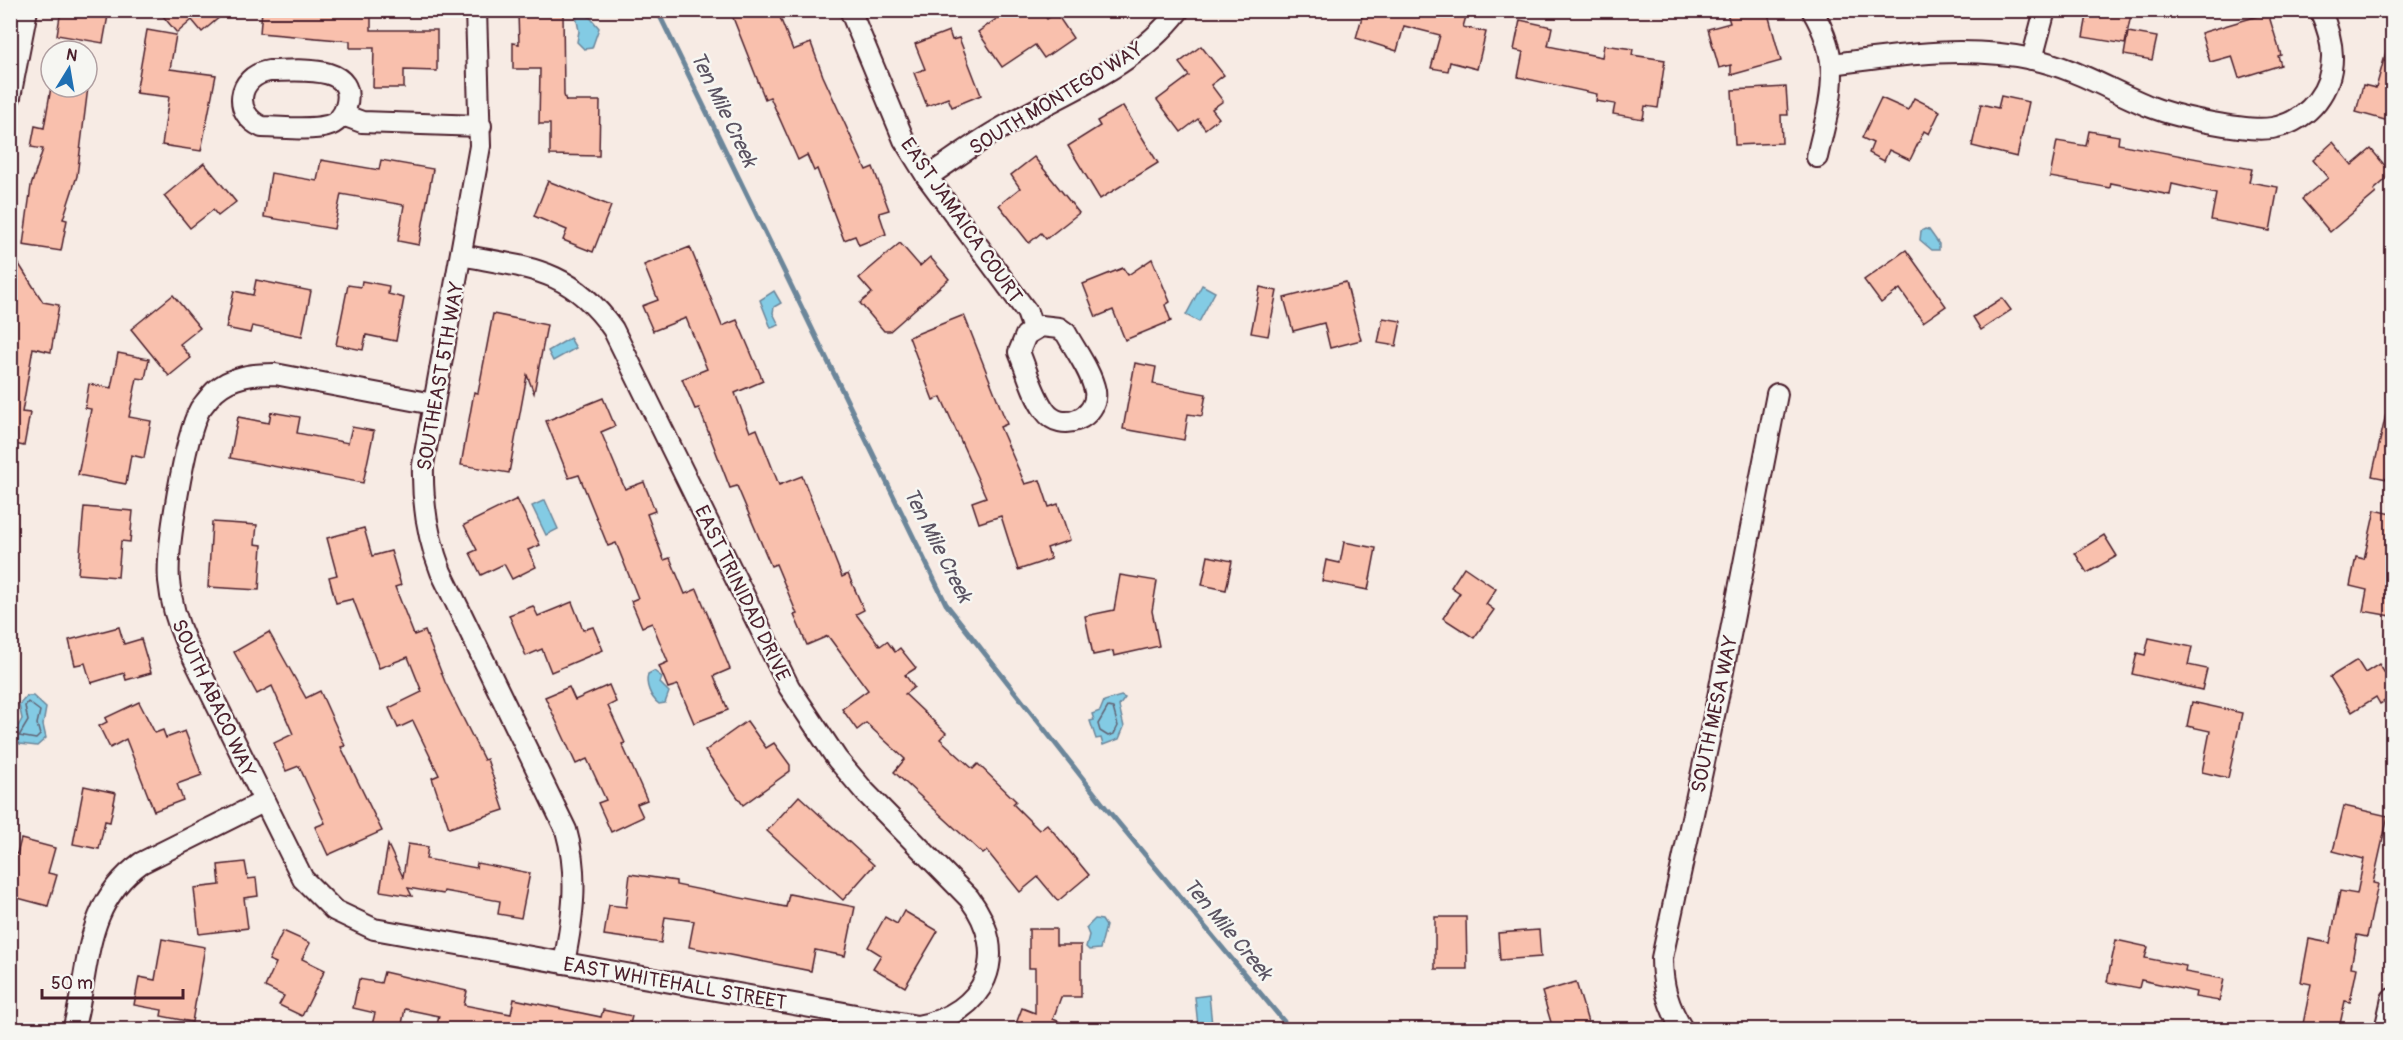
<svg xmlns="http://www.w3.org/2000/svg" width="2403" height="1040" font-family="Pangolin,sans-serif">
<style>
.water{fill:#83cbe4;stroke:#6c869a;stroke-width:1.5}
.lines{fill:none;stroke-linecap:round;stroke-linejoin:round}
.shore{stroke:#616475;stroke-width:1.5}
.stream{stroke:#6c869a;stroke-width:5}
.building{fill:#f9c0ad;stroke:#4a1f2b;stroke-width:1.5}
.minor-casing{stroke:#4a1f2b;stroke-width:24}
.minor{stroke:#f6f6f2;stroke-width:20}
.labels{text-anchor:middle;stroke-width:5;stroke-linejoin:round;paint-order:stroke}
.street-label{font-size:20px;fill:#4a1f2b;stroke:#f6f6f2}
.water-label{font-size:21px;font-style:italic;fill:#5b5362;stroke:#f6f6f2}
</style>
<rect width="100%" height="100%" fill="#f7ebe4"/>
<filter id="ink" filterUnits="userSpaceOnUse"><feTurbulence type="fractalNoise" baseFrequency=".0167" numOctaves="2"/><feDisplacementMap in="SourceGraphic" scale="12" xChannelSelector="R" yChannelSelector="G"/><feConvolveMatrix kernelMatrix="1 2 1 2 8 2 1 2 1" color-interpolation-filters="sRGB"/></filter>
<g filter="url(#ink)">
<g class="water">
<polygon points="578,14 588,15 599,28 592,48 584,49 577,42 579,31 576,16"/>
<polygon points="1925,229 1929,230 1939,244 1939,250 1932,250 1920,240 1921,231"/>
<polygon points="1202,285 1215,292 1199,322 1186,315"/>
<polygon points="774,291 781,303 774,307 773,313 779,325 771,328 760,300"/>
<polygon points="570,338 576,348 553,361 548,351"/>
<polygon points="545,500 558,529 546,535 532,506"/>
<path d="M654,671L662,677L660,683L669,692L665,703L659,704C650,697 645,684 648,674Z"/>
<polygon points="27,696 33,696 46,708 43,725 46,738 37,746 20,744 12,737 22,719 19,705"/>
<polygon points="1121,696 1125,698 1119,706 1124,727 1119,739 1103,745 1101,738 1096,739 1090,721 1094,720 1092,714 1100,711 1104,701"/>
<polygon points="1095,919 1102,920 1106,926 1100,949 1089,950 1086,947 1089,935 1086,928"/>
<polygon points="1209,995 1212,1025 1198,1026 1195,997"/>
</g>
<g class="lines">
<g class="shore">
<polygon points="28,702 40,711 37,724 40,735 36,739 19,736 28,721 25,706"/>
<polygon points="1108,707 1113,708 1118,726 1114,734 1108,736 1100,731 1098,724"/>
</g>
<polyline class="stream" points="657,10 946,604 1106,808 1291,1030"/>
</g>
<g class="building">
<polygon points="61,10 109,10 103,43 57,35"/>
<polygon points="158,10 228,10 202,32 192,20 177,33"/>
<polygon points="262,10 371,10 371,30 437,30 437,71 404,70 404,88 373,88 374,48 350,48 350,41 260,33"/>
<polygon points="730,10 777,10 793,50 811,43 823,76 866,170 873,167 889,210 879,213 886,234 859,245 855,236 844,240 817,169 814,171 807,155 798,160 770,97 765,99"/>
<polygon points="1009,10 1041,10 1047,19 1056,13 1073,38 1044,58 1035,45 1002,67 978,32"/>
<polygon points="1364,10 1467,13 1463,27 1486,32 1477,69 1450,62 1448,71 1431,68 1440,35 1404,26 1397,51 1356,38"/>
<polygon points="1738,10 1767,10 1781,61 1731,75 1731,65 1719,68 1708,29 1730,23 1727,13"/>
<polygon points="2088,10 2132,10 2125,44 2083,37"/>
<polygon points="563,12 564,95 566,101 600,101 599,156 550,155 550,124 539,124 540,69 513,69 513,43 519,44 518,13"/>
<polygon points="2268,13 2281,55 2278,56 2281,65 2239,78 2232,56 2210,62 2201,33"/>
<polygon points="1520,20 1552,27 1548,46 1602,57 1604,45 1633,49 1632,55 1665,60 1658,108 1645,106 1643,119 1613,114 1615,104 1596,101 1597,94 1518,77 1523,52 1514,50"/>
<polygon points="147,30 176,35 170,69 216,75 201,151 162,145 169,97 136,93"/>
<polygon points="949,31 952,40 959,38 981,95 952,107 948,98 927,106 914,73 925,69 915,44"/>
<polygon points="2128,32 2157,37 2152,60 2124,55"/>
<polygon points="2388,45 2392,45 2392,122 2356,112 2363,85 2376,88"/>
<polygon points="1201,46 1224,75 1211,85 1223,101 1212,109 1219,118 1205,129 1198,119 1181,132 1157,100 1189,76 1179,63"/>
<polygon points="51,87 88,87 77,176 63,219 67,220 61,251 23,245 31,186 43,149 31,147 35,126 44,128"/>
<polygon points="1786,87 1788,115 1781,115 1782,143 1735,145 1732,90"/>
<polygon points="2001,96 2029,102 2017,157 1972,146 1981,104 1998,108"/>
<polygon points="1881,98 1908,110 1914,98 1940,111 1929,134 1924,131 1910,160 1889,150 1884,161 1869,153 1873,143 1862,138"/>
<polygon points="1123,106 1158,163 1100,199 1068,146 1100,126 1097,121"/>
<polygon points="2089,131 2119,136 2118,144 2252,169 2249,182 2278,187 2270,231 2211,220 2216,194 2172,184 2170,195 2111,183 2110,188 2050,177 2057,141 2086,146"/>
<polygon points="2333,142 2352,165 2371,149 2392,174 2374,190 2376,193 2330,232 2302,199 2328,178 2313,160"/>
<polygon points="1034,157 1079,213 1046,239 1041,233 1029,243 999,205 1020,188 1011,175"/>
<polygon points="321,160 379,170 381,160 433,169 419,245 398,241 404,205 341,194 334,229 264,217 271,173 317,181"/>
<polygon points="204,163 236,202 218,216 213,210 190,228 164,196"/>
<polygon points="548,181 611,206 593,252 563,240 567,230 534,216"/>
<polygon points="900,243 920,266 930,257 949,279 890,331 884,331 860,303 872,293 859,278"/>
<polygon points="690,247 722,326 737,320 763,381 735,393 750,432 757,429 779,485 802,476 842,577 848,574 864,610 856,614 880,646 887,641 895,652 900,648 916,668 905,675 914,687 905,694 946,733 940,739 973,769 978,764 1016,801 1013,804 1039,830 1047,824 1089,875 1058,901 1038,877 1020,892 987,851 983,854 894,772 905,759 866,723 857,730 842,709 868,690 828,636 807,645 794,615 797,614 776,564 771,566 737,486 730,488 699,408 695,409 682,379 707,369 686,318 653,331 642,306 658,300 644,265"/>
<polygon points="10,250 43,302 59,305 51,352 33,348 22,412 30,413 24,446 10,443"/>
<polygon points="1906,250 1946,306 1923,322 1900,289 1881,303 1864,280"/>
<polygon points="1152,259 1170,302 1165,305 1171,321 1125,340 1113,310 1096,317 1083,284 1123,268 1128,275"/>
<polygon points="256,280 311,291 302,336 252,326 250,333 226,328 234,291 253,295"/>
<polygon points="362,281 389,286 388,294 404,298 396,341 366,335 363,350 336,345 348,285 361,287"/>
<polygon points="1346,282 1361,340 1330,348 1324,323 1293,331 1284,298"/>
<polygon points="1260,287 1277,291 1268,336 1251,333"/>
<polygon points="173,295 200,328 180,344 191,358 169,376 131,329"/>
<polygon points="2002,298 2011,310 1981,330 1973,317"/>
<polygon points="493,314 547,325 534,393 527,375 509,473 461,465 474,392 478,393"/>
<polygon points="964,315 1007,424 1000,427 1025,484 1040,480 1049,507 1058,504 1070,540 1047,548 1051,559 1018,570 1001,516 979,523 972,502 986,497 941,397 933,400 909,337"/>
<polygon points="1383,318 1401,321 1396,346 1378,343"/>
<polygon points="118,353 149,359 145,379 137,378 129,417 151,421 144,458 131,455 126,484 78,475 91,409 85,408 89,384 111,388"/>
<polygon points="1135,363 1156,367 1153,384 1206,394 1202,416 1188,414 1184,440 1123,429"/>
<polygon points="603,398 615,426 601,432 625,489 644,482 655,511 647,514 664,560 670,558 685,594 697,589 730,669 714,676 728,710 694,723 678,685 668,688 659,666 668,662 652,623 642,627 631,601 638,598 616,543 608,546 579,475 569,478 546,421"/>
<polygon points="271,412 300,417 297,433 348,443 352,427 374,431 363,483 230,458 238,417 269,423"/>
<polygon points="2386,414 2392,415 2392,480 2372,476"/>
<polygon points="517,499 540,545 528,550 536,567 512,579 504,564 481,575 470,553 477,550 464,525"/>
<polygon points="84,507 133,511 130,542 121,541 118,577 78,574"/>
<polygon points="2375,510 2392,514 2392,616 2363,611 2367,590 2350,586 2356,557 2364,559"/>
<polygon points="212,522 257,525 255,544 262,545 259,590 208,587"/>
<polygon points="364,528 372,556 391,551 401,585 395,587 414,635 425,631 445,682 484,760 487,759 504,810 449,828 432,778 439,775 413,721 398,728 389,708 422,692 408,657 379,668 353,599 336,603 329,577 337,575 327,538"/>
<polygon points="2104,535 2117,556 2087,573 2075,553"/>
<polygon points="1344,542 1376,548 1368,590 1322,581 1326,560 1340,563"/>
<polygon points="1208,556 1232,561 1226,590 1202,585"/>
<polygon points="1464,567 1496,589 1486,604 1494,610 1474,638 1443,618 1460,593 1451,587"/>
<polygon points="1120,575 1157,581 1152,611 1159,646 1114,656 1113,651 1093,655 1085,616 1114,610"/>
<polygon points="572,602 583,630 593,627 603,650 551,672 542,649 526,656 509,615 533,606 538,616"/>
<polygon points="119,627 124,644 141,639 151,673 126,680 124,673 91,683 85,663 75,665 69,640"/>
<polygon points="269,632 306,698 320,691 345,746 341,747 382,831 328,855 315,827 325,823 299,766 286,771 274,743 293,734 272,686 257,694 234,652"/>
<polygon points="2149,638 2192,647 2188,665 2207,669 2202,690 2132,674 2137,653 2145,655"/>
<polygon points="2357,660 2365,673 2379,664 2392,684 2392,697 2380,704 2376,697 2352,712 2330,677"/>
<polygon points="609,685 616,702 608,706 625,743 622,744 647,800 637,804 643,817 611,832 598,803 606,800 587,759 576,764 545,697 569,687 575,700"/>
<polygon points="139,702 155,733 163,730 166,738 185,731 202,775 177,784 183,800 154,811 126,739 110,748 99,726 107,722 105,718"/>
<polygon points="2192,702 2242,713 2228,778 2202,772 2210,731 2187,726"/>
<polygon points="747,721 766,748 774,743 790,765 790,771 743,805 705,751"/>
<polygon points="84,786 116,793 110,822 105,821 99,849 73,844"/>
<polygon points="799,796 874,865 843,900 767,831"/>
<polygon points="2344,806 2388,816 2373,883 2378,884 2367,937 2357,935 2351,967 2357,968 2350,1002 2345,1001 2339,1029 2302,1029 2311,984 2301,982 2309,939 2330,943 2340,891 2357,894 2364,859 2333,851"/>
<polygon points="21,839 55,848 48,873 57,875 48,906 10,896 10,852 17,854"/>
<polygon points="408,844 428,847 426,859 476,868 477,863 530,873 521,918 498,914 500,901 444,891 443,894 408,888 412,896 380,891 388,845 403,877"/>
<polygon points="245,862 248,879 256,878 258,896 244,898 248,928 199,934 194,888 220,885 218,865"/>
<polygon points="630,874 676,881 676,885 786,907 789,894 855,907 845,956 815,950 811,971 689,947 694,921 665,917 661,943 604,935 609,905 626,907"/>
<polygon points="904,911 938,931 905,987 873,968 881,955 868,947 885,917 897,924"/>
<polygon points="1435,917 1466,917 1467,969 1435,969"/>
<polygon points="1029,929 1056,929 1056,945 1081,945 1081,997 1061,997 1053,1019 1076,1029 1014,1029 1022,1008 1035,1013 1035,968 1029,968"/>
<polygon points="1539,930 1541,957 1500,960 1498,933"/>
<polygon points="283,931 310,943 302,959 325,970 302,1016 279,1005 284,996 265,987 276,963 269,960"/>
<polygon points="162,939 205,947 192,1022 161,1016 162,1010 134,1005 139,977 155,980"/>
<polygon points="2116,940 2148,947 2145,958 2186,966 2185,972 2224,979 2219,1001 2195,997 2196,992 2141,980 2139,988 2107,982"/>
<polygon points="384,972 467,991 464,1005 511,1014 514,999 601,1017 603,1010 632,1016 629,1029 436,1029 439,1016 405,1009 401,1029 371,1029 375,1013 353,1008 359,979 381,983"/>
<polygon points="1576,982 1590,1029 1553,1029 1542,992"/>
</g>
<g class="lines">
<defs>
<g id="minor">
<path d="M476,10L480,146L423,465C422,503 427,536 441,572L566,830C579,876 573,917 564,963"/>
<polyline points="850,10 904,140 927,177 1027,312 1033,329"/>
<path d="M1812,10C1845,66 1830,99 1817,157"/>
<polyline points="2032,59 2045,10"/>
<path d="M1833,64C1900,55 1965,45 2032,59C2075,68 2111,91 2151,107C2177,117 2245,132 2272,128C2290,125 2306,115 2317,101C2339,72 2334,41 2320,10"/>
<path d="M269,71C294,71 359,62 346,107C343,116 336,124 327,126C307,131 282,127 262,127C232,114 237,76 269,71Z"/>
<polyline points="10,97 27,10"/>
<polyline points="343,115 362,122 481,126"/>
<path d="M927,177C951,161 975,143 1000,129C1062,93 1134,69 1179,10"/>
<path d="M1041,326L1059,328L1066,333C1075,350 1091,371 1095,391C1099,418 1061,434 1045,411C1033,395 1027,371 1019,352L1026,335Z"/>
<path d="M433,404L275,374C253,374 232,376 215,391C210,396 204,404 200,409C185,436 166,549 169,581C171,603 177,623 186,643L303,879L334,910L374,929L917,1026C986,1014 1012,955 969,898L865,792L837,759L789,687L613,329C570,268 528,268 461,255"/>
<path d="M73,1030C91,967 82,906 141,863L263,802"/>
<path d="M1683,1030C1668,1007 1662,985 1662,958L1718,697L1777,394"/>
<polyline points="2385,1030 2392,999"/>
</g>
</defs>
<use href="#minor" class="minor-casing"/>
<use href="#minor" class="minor"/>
</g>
</g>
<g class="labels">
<g class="street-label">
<text transform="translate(1056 98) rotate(-31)" y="7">SOUTH MONTEGO WAY</text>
<text transform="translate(962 220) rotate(55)" y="7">EAST JAMAICA COURT</text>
<text transform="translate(440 376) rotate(-80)" y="7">SOUTHEAST 5TH WAY</text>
<text transform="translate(743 593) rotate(64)" y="7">EAST TRINIDAD DRIVE</text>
<text transform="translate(214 698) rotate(65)" y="7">SOUTH ABACO WAY</text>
<text transform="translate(1714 714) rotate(-78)" y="7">SOUTH MESA WAY</text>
<text transform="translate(675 983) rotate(10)" y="7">EAST WHITEHALL STREET</text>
</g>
<g class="water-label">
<text transform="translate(724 109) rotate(64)" y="7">Ten Mile Creek</text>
<text transform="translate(938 545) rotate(63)" y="7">Ten Mile Creek</text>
<text transform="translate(1228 929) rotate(50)" y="7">Ten Mile Creek</text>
</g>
</g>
<rect width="2403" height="1040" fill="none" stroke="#f6f6f2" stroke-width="36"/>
<rect x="18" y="18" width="2367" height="1004" fill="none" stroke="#4a1f2b" stroke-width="2" filter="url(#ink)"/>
<g transform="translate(69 69) rotate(11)"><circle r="28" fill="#f6f6f2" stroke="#b1a0a2" stroke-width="1.5"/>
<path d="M0-4.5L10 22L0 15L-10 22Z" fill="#1f6fb2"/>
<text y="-9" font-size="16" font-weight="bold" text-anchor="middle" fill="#4a1f2b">N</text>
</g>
<path d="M42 989v9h141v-9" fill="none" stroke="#4a1f2b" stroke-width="3"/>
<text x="51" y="989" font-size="18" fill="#4a1f2b" stroke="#f6f6f2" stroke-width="4.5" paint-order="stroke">50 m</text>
</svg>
